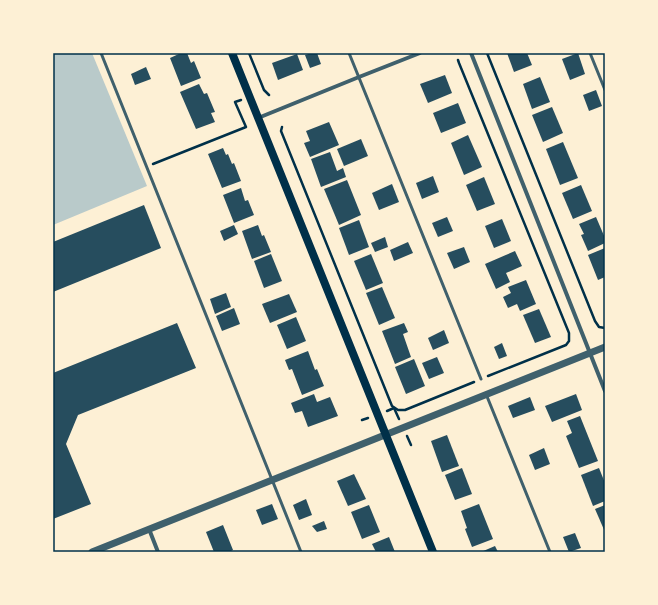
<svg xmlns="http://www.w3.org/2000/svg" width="658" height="605" font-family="'Open Sans',sans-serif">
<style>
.green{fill:#b9caca}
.building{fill:#264d5e}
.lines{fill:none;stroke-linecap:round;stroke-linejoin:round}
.path{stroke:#003049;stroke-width:2.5}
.service{stroke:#3f606c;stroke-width:3}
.minor{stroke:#3f606c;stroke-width:4}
.tertiary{stroke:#3f606c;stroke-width:7}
.secondary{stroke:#003049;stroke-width:8}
.neatline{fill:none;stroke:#003049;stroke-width:1.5}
</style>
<rect width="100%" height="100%" fill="#fdf0d5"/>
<polygon class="green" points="53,53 92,53 147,186 53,225"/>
<g class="building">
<polygon points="181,53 187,53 191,63 194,61 201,78 181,86 170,58"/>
<polygon points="312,53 317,53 321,64 310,68 305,55"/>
<polygon points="507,53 527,53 532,65 514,72"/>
<polygon points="578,53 585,74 570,80 562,59"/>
<polygon points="297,54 303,70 278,80 272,63"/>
<polygon points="146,67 151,79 135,85 131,74"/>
<polygon points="445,75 452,93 428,103 420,84"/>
<polygon points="540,77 550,102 532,109 523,84"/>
<polygon points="199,84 204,94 207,93 215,112 211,113 215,122 196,129 180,92"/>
<polygon points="596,90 602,106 589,111 583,95"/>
<polygon points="458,103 466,123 441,133 433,113"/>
<polygon points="552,107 563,133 543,142 532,115"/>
<polygon points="329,122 339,145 310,157 304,143 310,141 306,131"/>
<polygon points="468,135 482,167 464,175 451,143"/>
<polygon points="361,139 368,156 344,166 337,149"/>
<polygon points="563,142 578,178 560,185 546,149"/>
<polygon points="223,148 226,155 228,154 232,164 234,163 241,181 222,188 208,154"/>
<polygon points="330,152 337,171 343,168 346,177 321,187 311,159"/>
<polygon points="433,176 439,192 422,199 416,183"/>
<polygon points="484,177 495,204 477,211 466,185"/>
<polygon points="347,180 361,215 339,225 324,189"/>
<polygon points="392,184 399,202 379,210 372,193"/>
<polygon points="581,185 592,211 573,219 562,193"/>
<polygon points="241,188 245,201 248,200 254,215 234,223 223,195"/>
<polygon points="144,205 161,248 53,292 53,242"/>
<polygon points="447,217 453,231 438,237 432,223"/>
<polygon points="596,217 605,238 605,243 588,251 581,235 584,234 579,224"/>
<polygon points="502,219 511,241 494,248 485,226"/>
<polygon points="359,220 369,247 349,255 339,228"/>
<polygon points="234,225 238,234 224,241 220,231"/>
<polygon points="258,225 262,236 264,235 271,252 252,259 242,231"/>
<polygon points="385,237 388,247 375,252 371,243"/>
<polygon points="408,242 413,253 394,261 390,250"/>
<polygon points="464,247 470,262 454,269 447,253"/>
<polygon points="605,248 605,277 598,280 588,255"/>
<polygon points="515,251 522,266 506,273 510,282 496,289 485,264"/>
<polygon points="271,254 282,281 264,288 254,261"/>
<polygon points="371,254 383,283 366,290 354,261"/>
<polygon points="526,280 536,304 520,311 517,304 508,308 503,297 511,293 508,287"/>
<polygon points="382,287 395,318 379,325 366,293"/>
<polygon points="226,293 231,307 215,314 210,299"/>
<polygon points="289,294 297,312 270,323 262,304"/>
<polygon points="234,308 240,324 222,331 216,316"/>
<polygon points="539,309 551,337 535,343 523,315"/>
<polygon points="296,317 306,341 287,349 277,325"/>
<polygon points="177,323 196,368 78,415 66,444 91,504 53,519 53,373"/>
<polygon points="404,323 408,332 403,334 411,357 395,364 382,331"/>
<polygon points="444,330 449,343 433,350 428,338"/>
<polygon points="502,343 507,356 499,359 494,347"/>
<polygon points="308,351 315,370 317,369 324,386 302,395 292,369 289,370 285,360"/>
<polygon points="437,357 444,373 429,379 422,363"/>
<polygon points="414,359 425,386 406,394 395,367"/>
<polygon points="314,394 317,402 330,397 338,416 308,427 302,411 295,413 291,403"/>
<polygon points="576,394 582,410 552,422 545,406"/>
<polygon points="530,397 535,410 513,418 508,406"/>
<polygon points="580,416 598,461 579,468 566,436 572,433 567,421"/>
<polygon points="447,435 459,466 442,472 431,441"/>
<polygon points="544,448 550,464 535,470 529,455"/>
<polygon points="462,468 472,494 455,500 445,475"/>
<polygon points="599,468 605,483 605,501 593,506 581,475"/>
<polygon points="354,474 366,499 348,506 337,481"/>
<polygon points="306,499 312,515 299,520 293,505"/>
<polygon points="272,504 278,519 262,525 256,510"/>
<polygon points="479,504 493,539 472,547 465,529 467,528 461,511"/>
<polygon points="369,505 380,532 362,539 351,512"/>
<polygon points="605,505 605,532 595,509"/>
<polygon points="324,521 327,529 317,532 312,526"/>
<polygon points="223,525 233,550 229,552 214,552 206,532"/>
<polygon points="575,533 581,548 569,552 563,537"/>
<polygon points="389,537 395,552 376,552 372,544"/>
<polygon points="495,546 498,552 481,552"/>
</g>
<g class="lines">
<g class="path">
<polyline points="249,53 264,90 269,95"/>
<polyline points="487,53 595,321 599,327 605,328"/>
<polyline points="458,60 459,63 569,333 569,341 566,345 488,376"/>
<polyline points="282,127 281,131 392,406 398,410 405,410 474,382"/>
<polyline points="153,164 246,127 235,102 241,100"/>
<polyline points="387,411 394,408 399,419"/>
<polyline points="362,420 368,418"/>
<polyline points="407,436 411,445"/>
</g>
<g class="service">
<polyline points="101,53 301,552"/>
<polyline points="349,53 481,379"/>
<polyline points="590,53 605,90"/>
<polyline points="486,394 550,552"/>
</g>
<g class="minor">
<polyline points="471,53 605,391"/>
<polyline points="258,118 359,77 420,53"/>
<polyline points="149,529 158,552"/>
</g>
<polyline class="tertiary" points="92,552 605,347"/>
<polyline class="secondary" points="232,53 433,552"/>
</g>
<rect width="658" height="605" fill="none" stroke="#fdf0d5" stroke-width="108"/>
<rect x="54" y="54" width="550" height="497" class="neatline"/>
</svg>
